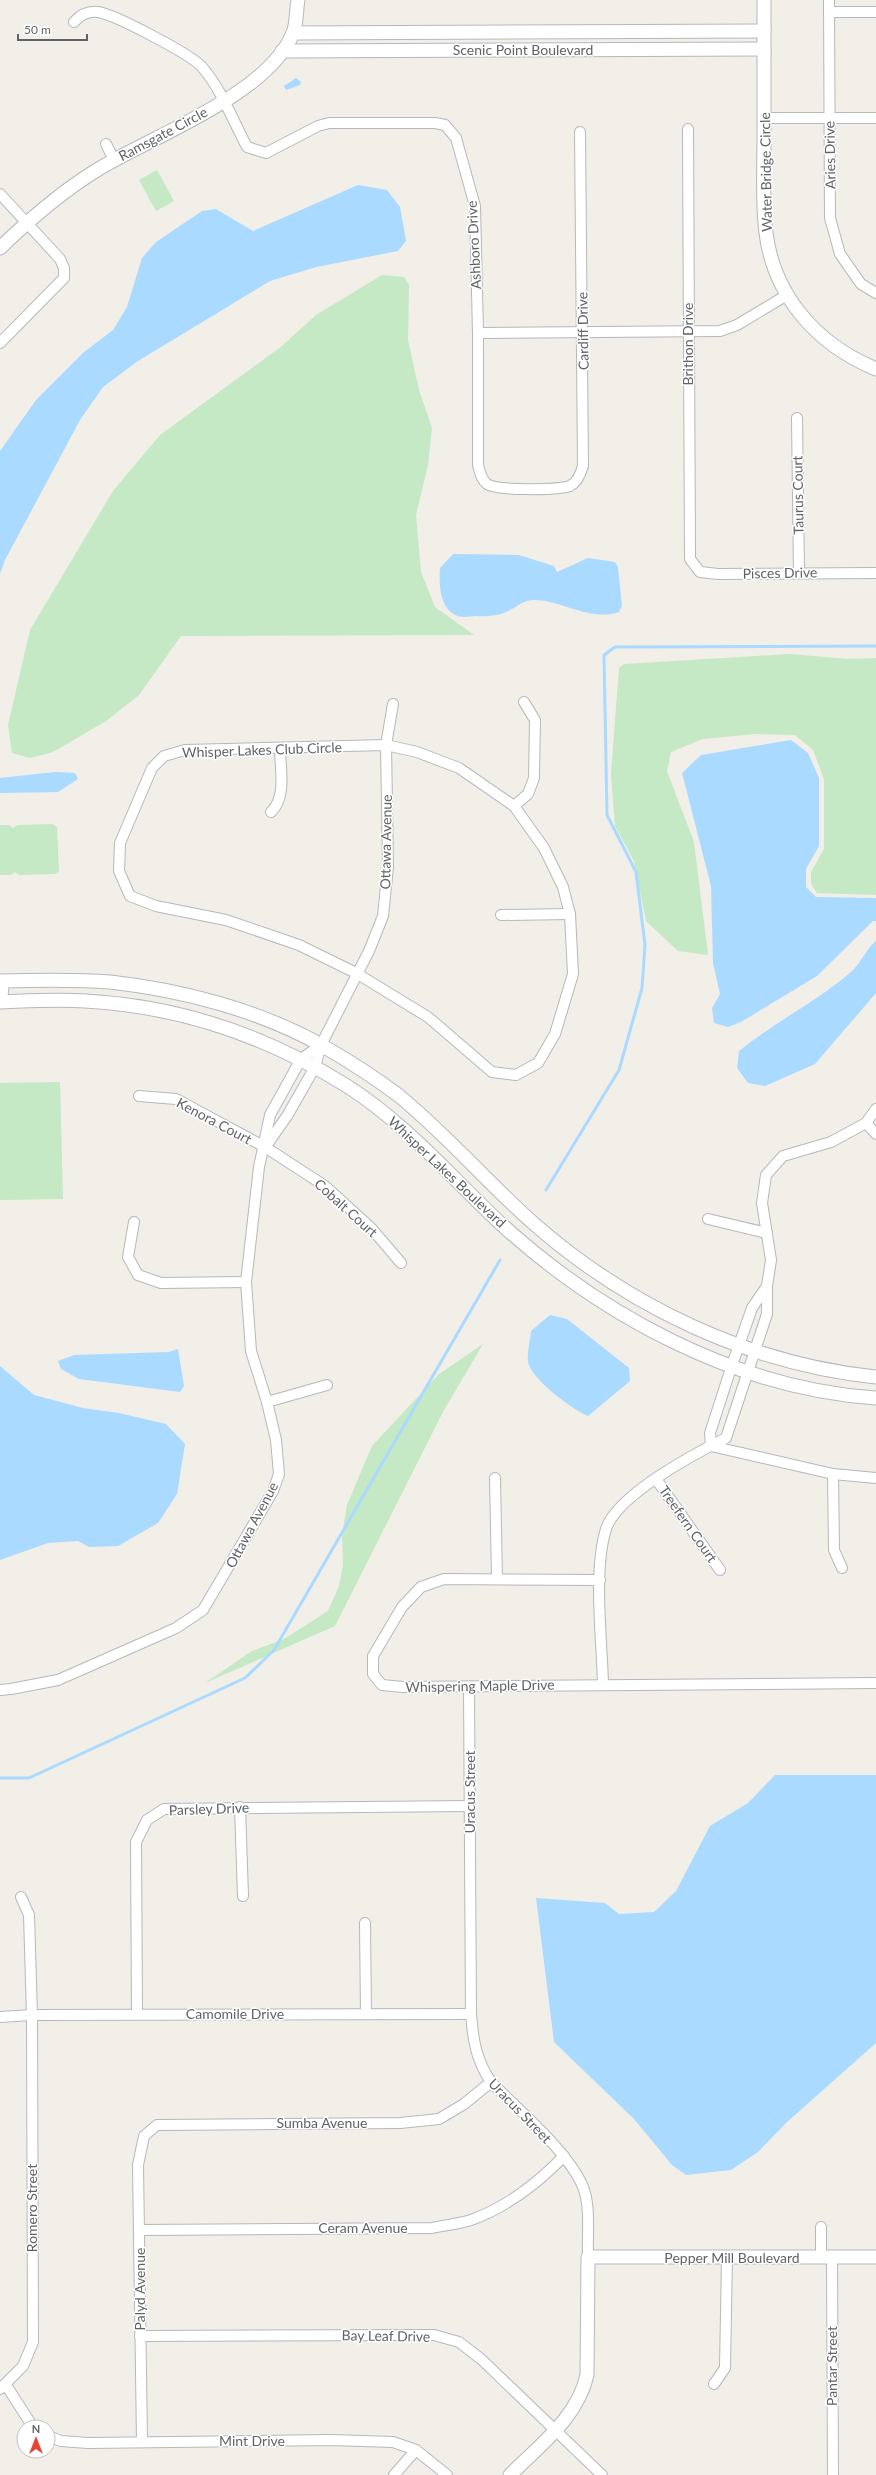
<svg xmlns="http://www.w3.org/2000/svg" width="876" height="2475" font-family="Lato,sans-serif">
<style>
.green{fill:#c5e8c5}
.water{fill:#aadaff}
.lines{fill:none;stroke-linecap:round;stroke-linejoin:round}
.stream{stroke:#aadaff;stroke-width:3}
.minor-casing{stroke:#b5b8bc;stroke-width:12}
.tertiary-casing{stroke:#b5b8bc;stroke-width:15}
.minor{stroke:#fff;stroke-width:10}
.tertiary{stroke:#fff;stroke-width:13}
.labels{text-anchor:middle;stroke-width:3;stroke-linejoin:round;paint-order:stroke}
.street-label{font-size:14px;fill:#5f6368;stroke:#fff}
</style>
<rect width="100%" height="100%" fill="#f1efe8"/>
<g class="green">
<polygon points="157,170 174,201 156,211 139,180"/>
<polygon points="382,275 404,277 409,285 408,340 419,390 432,428 428,465 416,515 421,572 435,607 474,635 181,636 139,695 106,721 53,752 30,758 12,753 8,725 30,630 113,491 160,435 282,346 316,315"/>
<polygon points="789,654 849,659 876,658 876,895 817,893 811,884 811,872 824,849 824,779 813,750 795,735 756,734 703,739 671,752 667,771 694,842 708,955 678,951 646,921 634,861 615,826 611,774 619,668 624,664"/>
<polygon points="53,824 57,827 59,871 55,874 19,875 15,872 11,875 0,875 0,825 9,825 13,828 18,825"/>
<polygon points="60,1082 63,1199 0,1200 0,1083"/>
<polygon points="483,1344 444,1410 335,1626 205,1683 252,1651 284,1639 328,1611 339,1586 343,1565 342,1535 347,1505 372,1446 439,1374"/>
</g>
<g class="water">
<polygon points="296,78 301,82 300,85 286,90 284,86"/>
<polygon points="358,185 387,190 400,207 406,241 398,251 316,267 270,281 138,361 103,387 80,420 5,560 0,574 0,451 36,400 84,352 113,330 127,307 142,258 156,242 202,211 216,209 253,231"/>
<path d="M453,554L519,555L554,566L557,572L588,558L615,562L618,567L622,606L619,612C590,622 564,601 536,600C524,599 517,607 506,612C497,616 486,617 476,616C471,616 463,618 458,616C439,609 439,584 440,568Z"/>
<polygon points="791,740 808,753 819,778 819,846 806,869 806,887 816,897 876,898 876,921 873,921 817,976 741,1022 728,1027 714,1023 712,1008 720,994 713,963 711,886 682,773 701,755"/>
<polygon points="55,772 75,773 78,779 58,792 0,793 0,778"/>
<path d="M876,941V993L815,1064L765,1086L748,1083L737,1068L739,1051C775,1022 816,1002 851,972C861,963 866,949 876,941Z"/>
<path d="M550,1315L567,1319L629,1368L630,1381L588,1416C573,1410 531,1379 528,1362C527,1353 530,1340 531,1331Z"/>
<polygon points="178,1349 184,1386 180,1392 79,1379 61,1369 58,1361 74,1355 169,1352"/>
<polygon points="0,1366 34,1395 83,1408 119,1413 166,1424 185,1444 177,1494 158,1523 118,1546 89,1547 78,1541 48,1543 0,1560"/>
<polygon points="775,1775 876,1775 876,2043 787,2122 758,2152 731,2170 686,2175 672,2165 634,2119 554,2042 536,1898 605,1903 619,1914 654,1912 676,1891 710,1826 748,1803"/>
</g>
<g class="lines">
<g class="stream">
<polyline points="546,1190 619,1070 642,988 645,945 636,872 607,815 604,655 615,647 876,646"/>
<polyline points="0,1778 29,1778 245,1678 274,1650 500,1260"/>
</g>
<defs>
<g id="minor">
<polyline points="829,0 830,218 840,254 861,284 876,293"/>
<polyline points="829,12 876,12"/>
<path d="M74,22C80,15 88,11 98,12C114,14 192,55 202,67C222,90 233,121 247,147L266,153L318,126L329,123H435L445,125L456,138L475,206L478,333V465C480,472 481,479 487,484C497,491 558,490 570,486C578,482 581,473 583,466L580,132"/>
<polyline points="764,118 876,118"/>
<polyline points="688,129 690,559 700,572 718,574 876,573"/>
<polyline points="106,144 114,160"/>
<polyline points="0,194 60,259 64,268 64,278 0,343"/>
<polyline points="478,333 720,331 737,325 787,295"/>
<polyline points="797,418 799,573"/>
<polygon points="386,745 417,752 459,768 514,806 544,848 563,887 570,914 573,974 555,1034 538,1063 516,1075 492,1072 428,1017 356,973 299,945 226,920 156,906 130,896 119,871 120,843 152,768 164,756 185,750"/>
<polyline points="514,806 528,794 534,778 535,720 524,702"/>
<path d="M271,812C287,797 280,768 280,748"/>
<polyline points="501,915 570,914"/>
<polyline points="2,1002 4,981"/>
<polyline points="139,1096 176,1099 265,1147 325,1186 372,1229 401,1263"/>
<polyline points="866,1123 876,1134"/>
<polyline points="266,1146 287,1116 315,1067 321,1045 369,951 383,916 388,867 386,745 393,704"/>
<polyline points="708,1219 767,1233"/>
<polyline points="134,1222 128,1257 138,1275 161,1283 246,1282"/>
<polyline points="267,1402 327,1385"/>
<polyline points="711,1446 710,1433 732,1365 752,1308 767,1286"/>
<polyline points="711,1446 833,1474 876,1478"/>
<polyline points="833,1474 834,1550 842,1568"/>
<polyline points="495,1478 497,1579"/>
<polyline points="656,1479 720,1570"/>
<polyline points="600,1580 444,1579 421,1587 402,1607 373,1656 373,1674 382,1685 403,1687 876,1683"/>
<path d="M603,1684C602,1639 593,1571 606,1529C617,1495 694,1454 726,1438L767,1314V1286L771,1260L762,1203L766,1175L783,1156L831,1142L866,1123L876,1109"/>
<path d="M469,1687L471,2014C473,2040 476,2060 491,2082C518,2110 568,2151 583,2187C591,2207 587,2235 588,2257"/>
<polyline points="0,1690 11,1689 58,1680 176,1628 203,1610 273,1491 279,1474 276,1440 267,1402 251,1351 246,1282 259,1167 270,1115 301,1059 321,1045"/>
<polyline points="240,1807 243,1896"/>
<polyline points="365,1923 366,2014"/>
<polyline points="137,2014 136,1842 147,1820 164,1809 470,1806"/>
<polyline points="0,2017 32,2015 471,2014"/>
<polyline points="821,2227 821,2258"/>
<path d="M140,2230L432,2228C445,2225 459,2224 471,2220C507,2207 538,2183 564,2156"/>
<polyline points="832,2258 833,2475"/>
<polyline points="140,2336 416,2335 434,2335 459,2342 481,2359 602,2475"/>
<polyline points="714,2384 725,2368 727,2258"/>
<polyline points="6,2385 33,2427"/>
<polyline points="0,2389 23,2366 33,2342 32,2015 29,1915 21,1897"/>
<polyline points="48,2436 61,2441 88,2443 331,2440 393,2442 416,2450 447,2475"/>
<polyline points="142,2441 138,2165 144,2136 157,2125 400,2123 439,2119 464,2104 491,2082"/>
<polyline points="394,2475 416,2450"/>
</g>
<g id="tertiary">
<path d="M764,0C764,46 764,93 764,139C764,170 762,202 766,233C774,297 818,345 876,369"/>
<polyline points="293,33 764,31"/>
<polyline points="282,51 764,49"/>
<path d="M0,248C30,219 61,192 97,170C152,136 268,95 293,33C297,24 296,10 298,0"/>
<path d="M0,981C36,980 73,979 110,982C182,990 259,1010 323,1046C349,1061 374,1077 398,1095C446,1134 486,1181 532,1222C627,1306 749,1364 876,1377"/>
<path d="M0,1002C28,1001 57,999 85,1001C179,1006 267,1036 347,1086C405,1123 450,1176 499,1222C600,1315 737,1389 876,1398"/>
<path d="M510,2475C539,2446 578,2417 587,2375L588,2257H876"/>
</g>
</defs>
<use href="#minor" class="minor-casing"/>
<use href="#tertiary" class="tertiary-casing"/>
<use href="#minor" class="minor"/>
<use href="#tertiary" class="tertiary"/>
</g>
<g class="labels">
<g class="street-label">
<text x="523" y="55">Scenic Point Boulevard</text>
<text transform="translate(163 134) rotate(-28)" y="5">Ramsgate Circle</text>
<text transform="translate(830 155) rotate(-91)" y="5">Aries Drive</text>
<text transform="translate(766 172) rotate(-91)" y="5">Water Bridge Circle</text>
<text transform="translate(474 245) rotate(-93)" y="5">Ashboro Drive</text>
<text transform="translate(583 331) rotate(-91)" y="5">Cardiff Drive</text>
<text transform="translate(688 344) rotate(-90)" y="5">Brithon Drive</text>
<text transform="translate(798 495) rotate(-91)" y="5">Taurus Court</text>
<text transform="translate(780 573) rotate(-1)" y="5">Pisces Drive</text>
<text transform="translate(262 750) rotate(-2)" y="5">Whisper Lakes Club Circle</text>
<text transform="translate(386 842) rotate(-89)" y="5">Ottawa Avenue</text>
<text transform="translate(214 1121) rotate(28)" y="5">Kenora Court</text>
<text transform="translate(447 1172) rotate(43)" y="5">Whisper Lakes Boulevard</text>
<text transform="translate(346 1208) rotate(42)" y="5">Cobalt Court</text>
<text transform="translate(688 1524) rotate(55)" y="5">Treefern Court</text>
<text transform="translate(252 1525) rotate(-62)" y="5">Ottawa Avenue</text>
<text transform="translate(480 1686) rotate(-1)" y="5">Whispering Maple Drive</text>
<text transform="translate(470 1792) rotate(-90)" y="5">Uracus Street</text>
<text transform="translate(209 1809) rotate(-2)" y="5">Parsley Drive</text>
<text x="235" y="2019">Camomile Drive</text>
<text transform="translate(520 2111) rotate(46)" y="5">Uracus Street</text>
<text x="322" y="2128">Sumba Avenue</text>
<text transform="translate(32 2208) rotate(-90)" y="5">Romero Street</text>
<text x="363" y="2233">Ceram Avenue</text>
<text x="732" y="2263">Pepper Mill Boulevard</text>
<text transform="translate(140 2289) rotate(-90)" y="5">Palyd Avenue</text>
<text transform="translate(386 2336) rotate(1)" y="5">Bay Leaf Drive</text>
<text transform="translate(832 2366) rotate(-90)" y="5">Pantar Street</text>
<text x="252" y="2446">Mint Drive</text>
</g>
</g>
<g transform="translate(36 2439)"><circle r="19" fill="#ffffff" stroke="#bfc1c3"/>
<path d="M0-3L7 15L0 10L-7 15Z" fill="#ea4335"/>
<text y="-6" font-size="11" font-weight="bold" text-anchor="middle" fill="#5f6368">N</text>
</g>
<path d="M18 34v6h69v-6" fill="none" stroke="#5f6368" stroke-width="2"/>
<text x="24" y="34" font-size="12" fill="#5f6368" stroke="#ffffff" stroke-width="3" paint-order="stroke">50 m</text>
</svg>
